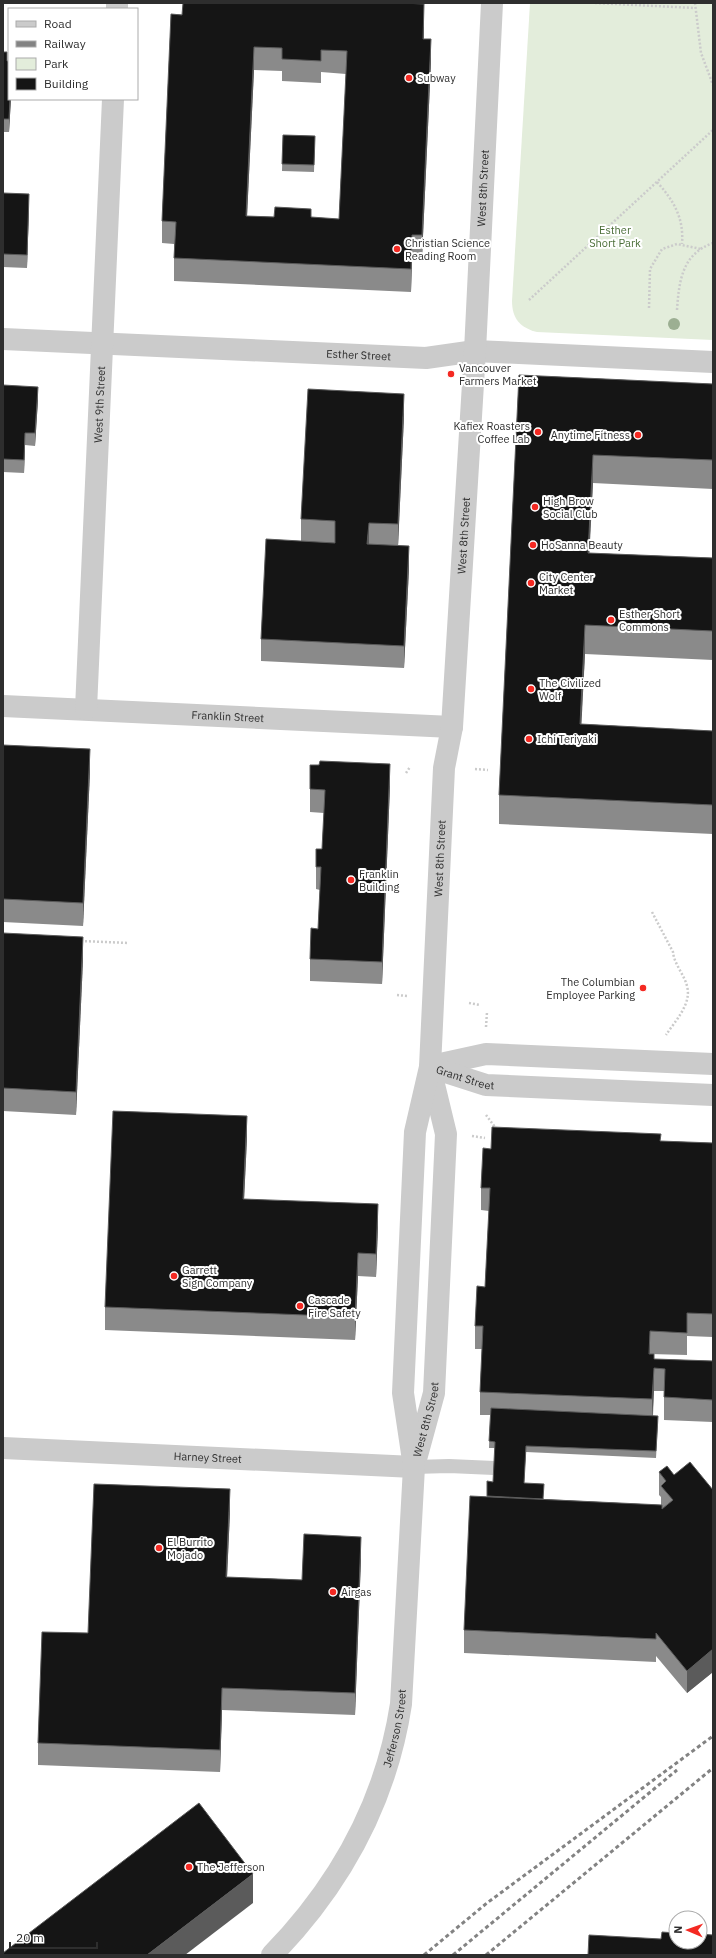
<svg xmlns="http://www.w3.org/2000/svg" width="716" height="1958" font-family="'IBM Plex Sans',sans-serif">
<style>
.green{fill:#e3eddb}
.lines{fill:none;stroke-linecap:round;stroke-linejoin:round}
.path{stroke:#cbcbcb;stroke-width:2.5;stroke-dasharray:2 2;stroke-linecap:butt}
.service{stroke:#cbcbcb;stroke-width:14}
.minor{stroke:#cbcbcb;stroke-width:22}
.tertiary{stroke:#cbcbcb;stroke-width:22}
.rail{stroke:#838383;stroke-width:3;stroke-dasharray:4 3;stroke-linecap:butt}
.tree{fill:#9caf92}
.wall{fill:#8a8a8a;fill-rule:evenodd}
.shaded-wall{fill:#5b5b5b}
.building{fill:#151515;stroke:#5b5b5b;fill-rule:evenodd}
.poi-dot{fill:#f42922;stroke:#fff;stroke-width:1.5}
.labels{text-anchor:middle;stroke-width:4;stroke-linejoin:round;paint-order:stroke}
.poi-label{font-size:11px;fill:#2e2e2e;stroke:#fff;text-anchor:start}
.street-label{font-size:11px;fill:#2e2e2e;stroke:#fff}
.park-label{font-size:11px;fill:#4b6e38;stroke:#fff}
</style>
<rect width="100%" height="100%" fill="#fff"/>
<path class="green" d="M530,3H713V340L537,332C520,328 512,318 512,301Z"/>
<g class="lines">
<g class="path">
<polyline points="595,3 695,8"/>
<polyline points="695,3 701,53 713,85"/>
<path d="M657,182C674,201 684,218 682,244"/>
<polyline points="529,300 713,130"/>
<polyline points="649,308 650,269 662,249 677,244 701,249"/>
<path d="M677,310C679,281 682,254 713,243"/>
<polyline points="475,769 488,770"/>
<polyline points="406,773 410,767"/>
<path d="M652,912L673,952C674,964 684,974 687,986C692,1004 675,1021 666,1035"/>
<polyline points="81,941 128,943"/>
<polyline points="397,995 407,996"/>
<polyline points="469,1003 480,1005"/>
<polyline points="486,1027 487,1012"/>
<polyline points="486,1115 495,1127"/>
<polyline points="472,1136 485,1138"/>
</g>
<polyline class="service" points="414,1467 449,1466 494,1468"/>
<g class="minor">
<polyline points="117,9 117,3"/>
<path id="s1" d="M3,339L426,358L475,351L713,362"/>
<path id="s2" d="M3,706L452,727"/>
<path id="s3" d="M86,709L113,99"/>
<path id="s4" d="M3,1448L414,1467"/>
</g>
<g class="tertiary">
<polyline points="431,1066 486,1054 713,1064"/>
<path id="s5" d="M430,1067L486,1085L713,1095"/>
<path id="s6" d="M416,1459L434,1393L446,1134L431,1072"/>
<path id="s7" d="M272,1955C341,1884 386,1802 401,1704L414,1467L403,1393L415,1132L430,1067L444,768L452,727L475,351L492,3"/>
</g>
<g class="rail">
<polyline points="424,1955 487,1903 713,1736"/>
<polyline points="453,1955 677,1770"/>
<polyline points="486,1955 713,1768"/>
</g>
</g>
<circle class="tree" cx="674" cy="324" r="6"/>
<g class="wall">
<path d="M171,14L424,27V39L431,62L422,258H412L411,292L174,281V244L162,243V221ZM254,70L282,71V81L321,83V72L346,74L339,219L247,216Z"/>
<polygon points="3,52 7,61 9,99 11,99 9,132 3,132"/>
<polygon points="283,135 315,136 314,172 282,171"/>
<polygon points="3,193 29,207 27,268 3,267"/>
<polygon points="519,375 713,384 713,489 593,483 589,553 713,558 713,660 585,654 581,724 713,731 713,834 499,824 499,795"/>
<polygon points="3,394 38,400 35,446 25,445 24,473 3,472"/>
<polygon points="404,417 398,545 409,569 404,668 261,661 261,639 301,541 301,519"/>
<polygon points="3,745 90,772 83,926 3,922"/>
<polygon points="390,786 382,984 310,981 310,959 318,929 320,890 316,889 316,867 322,849 324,813 310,812 310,789"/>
<polygon points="3,933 83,960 76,1115 3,1111"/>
<polygon points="247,1138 244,1199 378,1227 376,1277 358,1276 355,1340 105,1330 105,1307"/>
<polygon points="661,1141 713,1143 713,1337 687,1336 687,1355 650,1354 654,1359 713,1361 713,1422 664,1420 664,1391 654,1391 653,1416 658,1422 656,1458 526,1452 524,1483 544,1499 661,1505 661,1497 659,1495 659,1472 674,1475 713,1490 713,1672 687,1693 656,1656 656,1662 464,1653 464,1630 487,1496 493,1482 495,1448 489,1448 490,1415 480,1415 480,1392 482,1349 475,1349 475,1326 485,1287 489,1211 481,1210 481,1188 491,1149"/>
<polygon points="230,1512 227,1577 302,1580 361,1559 355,1715 222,1710 220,1772 38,1765 38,1743 88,1633"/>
</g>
<g class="shaded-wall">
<polygon points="424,4 424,27 423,61 423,39"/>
<polygon points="431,39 431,62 422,258 422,235"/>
<polygon points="254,47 254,70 246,238 246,216"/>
<polygon points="10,99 11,99 9,132 9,119"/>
<polygon points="29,194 29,207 27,268 27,255"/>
<polygon points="412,235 412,258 411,292 411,269"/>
<polygon points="38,387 38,400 35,446 35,433"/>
<polygon points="404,394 404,417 398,547 398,524"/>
<polygon points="25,433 25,445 24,473 24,460"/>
<polygon points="593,455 593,483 588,581 588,553"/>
<polygon points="369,523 369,545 367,544"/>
<polygon points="409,546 409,569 404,668 404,646"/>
<polygon points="585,625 585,654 580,753 580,724"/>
<polygon points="90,749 90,772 83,926 83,903"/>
<polygon points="390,764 390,786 382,984 382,962"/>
<polygon points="83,937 83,960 76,1115 76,1092"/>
<polygon points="247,1116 247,1138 243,1222 243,1199"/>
<polygon points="378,1204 378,1227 376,1277 376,1254"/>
<polygon points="358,1253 358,1276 355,1340 355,1317"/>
<polygon points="650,1331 650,1354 649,1377 649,1354"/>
<polygon points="654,1368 654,1391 652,1422 652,1399"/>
<polygon points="230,1489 230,1512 226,1600 226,1577"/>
<polygon points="361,1537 361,1559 355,1715 355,1693"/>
<polygon points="713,1649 713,1672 687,1693 687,1671"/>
<polygon points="222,1688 222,1710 220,1772 220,1750"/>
<polygon points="253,1874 253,1903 185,1955 147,1955"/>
</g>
<g class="building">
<path d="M183,3H402L424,4L423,39H431L422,235H412L411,269L174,258L176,222L162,221L171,14L182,15ZM254,47L282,48V59L321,61V50L347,51L339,219L311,217V209L275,207L274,217L246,216Z"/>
<polygon points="3,52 7,52 7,61 9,61 9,99 10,99 9,119 3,119"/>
<polygon points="283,135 315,136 314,165 282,164"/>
<polygon points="3,193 29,194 27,255 3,254"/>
<polygon points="519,375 713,384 713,460 593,455 588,553 713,558 713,631 585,625 580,724 713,731 713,805 499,795"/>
<polygon points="3,385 38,387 35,433 25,433 24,460 3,459"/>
<polygon points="308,389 404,394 398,524 369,523 367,544 409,546 404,646 261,639 266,539 335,543 335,521 301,519"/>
<polygon points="3,745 90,749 83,903 3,899"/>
<polygon points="320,761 390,764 382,962 310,959 311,928 318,929 321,867 316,867 316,849 322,849 325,790 310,789 310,765 319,765"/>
<polygon points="3,933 83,937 76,1092 3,1088"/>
<polygon points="113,1111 247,1116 243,1199 378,1204 376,1254 358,1253 355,1317 105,1307"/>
<polygon points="492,1127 661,1134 660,1141 713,1143 713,1314 687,1313 687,1333 650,1331 649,1354 654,1354 654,1359 713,1361 713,1400 664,1397 665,1369 654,1368 652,1399 480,1392 483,1326 475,1326 477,1286 485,1287 490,1188 481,1188 483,1148 491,1149"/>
<polygon points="491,1408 658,1416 656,1451 526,1446 524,1483 544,1484 543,1499 487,1496 487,1481 493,1482 495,1442 489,1441"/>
<polygon points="690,1462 713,1490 713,1649 687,1671 656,1633 656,1639 464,1630 470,1496 662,1505 662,1509 673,1500 661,1486 666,1481 659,1472 667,1466 674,1475"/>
<polygon points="94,1484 230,1489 226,1577 302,1580 304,1534 361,1537 355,1693 222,1688 220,1750 38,1743 42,1632 88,1633"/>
<polygon points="199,1803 253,1874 147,1955 3,1955 3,1953"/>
<polygon points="662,1932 676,1933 676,1942 700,1942 700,1934 713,1935 713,1955 588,1955 589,1935 661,1939"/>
</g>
<g class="poi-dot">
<circle cx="409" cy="78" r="4"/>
<circle cx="397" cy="249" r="4"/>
<circle cx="451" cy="374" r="4"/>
<circle cx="538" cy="432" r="4"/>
<circle cx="638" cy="435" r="4"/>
<circle cx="535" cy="507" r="4"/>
<circle cx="533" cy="545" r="4"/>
<circle cx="531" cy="583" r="4"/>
<circle cx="611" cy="620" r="4"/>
<circle cx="531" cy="689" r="4"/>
<circle cx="529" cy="739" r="4"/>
<circle cx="351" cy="880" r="4"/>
<circle cx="643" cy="988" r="4"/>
<circle cx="174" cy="1276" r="4"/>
<circle cx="300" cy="1306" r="4"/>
<circle cx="159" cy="1548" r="4"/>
<circle cx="333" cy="1592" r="4"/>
<circle cx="189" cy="1867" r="4"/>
</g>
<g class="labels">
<g class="poi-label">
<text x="417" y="82">Subway</text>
<text x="405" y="247">Christian Science<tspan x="405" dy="13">Reading Room</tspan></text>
<text x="459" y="372">Vancouver<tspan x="459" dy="13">Farmers Market</tspan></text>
<text x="530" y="430" text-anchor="end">Kafiex Roasters<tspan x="530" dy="13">Coffee Lab</tspan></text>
<text x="630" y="439" text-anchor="end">Anytime Fitness</text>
<text x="543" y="505">High Brow<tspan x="543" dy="13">Social Club</tspan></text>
<text x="541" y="549">HoSanna Beauty</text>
<text x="539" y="581">City Center<tspan x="539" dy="13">Market</tspan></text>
<text x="619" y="618">Esther Short<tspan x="619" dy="13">Commons</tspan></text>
<text x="539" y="687">The Civilized<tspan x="539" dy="13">Wolf</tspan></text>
<text x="537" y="743">Ichi Teriyaki</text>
<text x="359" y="878">Franklin<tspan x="359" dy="13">Building</tspan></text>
<text x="635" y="986" text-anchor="end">The Columbian<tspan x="635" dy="13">Employee Parking</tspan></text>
<text x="182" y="1274">Garrett<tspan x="182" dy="13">Sign Company</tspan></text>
<text x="308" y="1304">Cascade<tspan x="308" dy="13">Fire Safety</tspan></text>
<text x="167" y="1546">El Burrito<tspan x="167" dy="13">Mojado</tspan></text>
<text x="341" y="1596">Airgas</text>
<text x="197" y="1871">The Jefferson</text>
</g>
<g class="street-label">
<text dy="4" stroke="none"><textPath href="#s7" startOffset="1808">West 8th Street</textPath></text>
<text dy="4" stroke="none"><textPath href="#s1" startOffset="356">Esther Street</textPath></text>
<text dy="4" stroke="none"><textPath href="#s3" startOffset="305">West 9th Street</textPath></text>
<text dy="4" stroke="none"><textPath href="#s7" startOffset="1460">West 8th Street</textPath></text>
<text dy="4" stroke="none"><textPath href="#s2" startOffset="225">Franklin Street</textPath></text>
<text dy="4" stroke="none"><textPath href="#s7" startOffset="1136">West 8th Street</textPath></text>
<text dy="4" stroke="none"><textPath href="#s5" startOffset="37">Grant Street</textPath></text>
<text dy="4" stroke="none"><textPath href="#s6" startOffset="41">West 8th Street</textPath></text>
<text dy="4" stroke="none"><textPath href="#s4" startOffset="205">Harney Street</textPath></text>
<text dy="4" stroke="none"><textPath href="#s7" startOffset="262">Jefferson Street</textPath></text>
</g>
<g class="park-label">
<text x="615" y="234">Esther<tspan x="615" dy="13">Short Park</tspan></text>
</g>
</g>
<rect width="716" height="1958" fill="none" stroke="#2e2e2e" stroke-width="8"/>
<rect x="8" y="8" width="130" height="92" fill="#ffffff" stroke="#ababab"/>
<rect x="16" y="21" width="20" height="6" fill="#cbcbcb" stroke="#ababab"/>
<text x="44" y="28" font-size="12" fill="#2e2e2e">Road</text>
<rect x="16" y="41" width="20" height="6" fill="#838383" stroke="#ababab"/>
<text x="44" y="48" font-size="12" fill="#2e2e2e">Railway</text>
<rect x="16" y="58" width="20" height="12" fill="#e3eddb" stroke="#ababab"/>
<text x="44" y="68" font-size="12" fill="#2e2e2e">Park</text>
<rect x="16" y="78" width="20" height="12" fill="#151515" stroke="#ababab"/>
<text x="44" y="88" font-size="12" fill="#2e2e2e">Building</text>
<g transform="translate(688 1930) rotate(272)"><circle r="19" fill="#ffffff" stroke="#ababab"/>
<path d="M0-3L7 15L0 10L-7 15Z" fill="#f42922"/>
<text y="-6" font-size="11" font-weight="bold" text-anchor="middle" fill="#2e2e2e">N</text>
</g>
<path d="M10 1942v6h87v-6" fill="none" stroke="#2e2e2e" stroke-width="2"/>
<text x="16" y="1942" font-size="12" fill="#2e2e2e" stroke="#ffffff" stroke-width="3" paint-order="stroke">20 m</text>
</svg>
